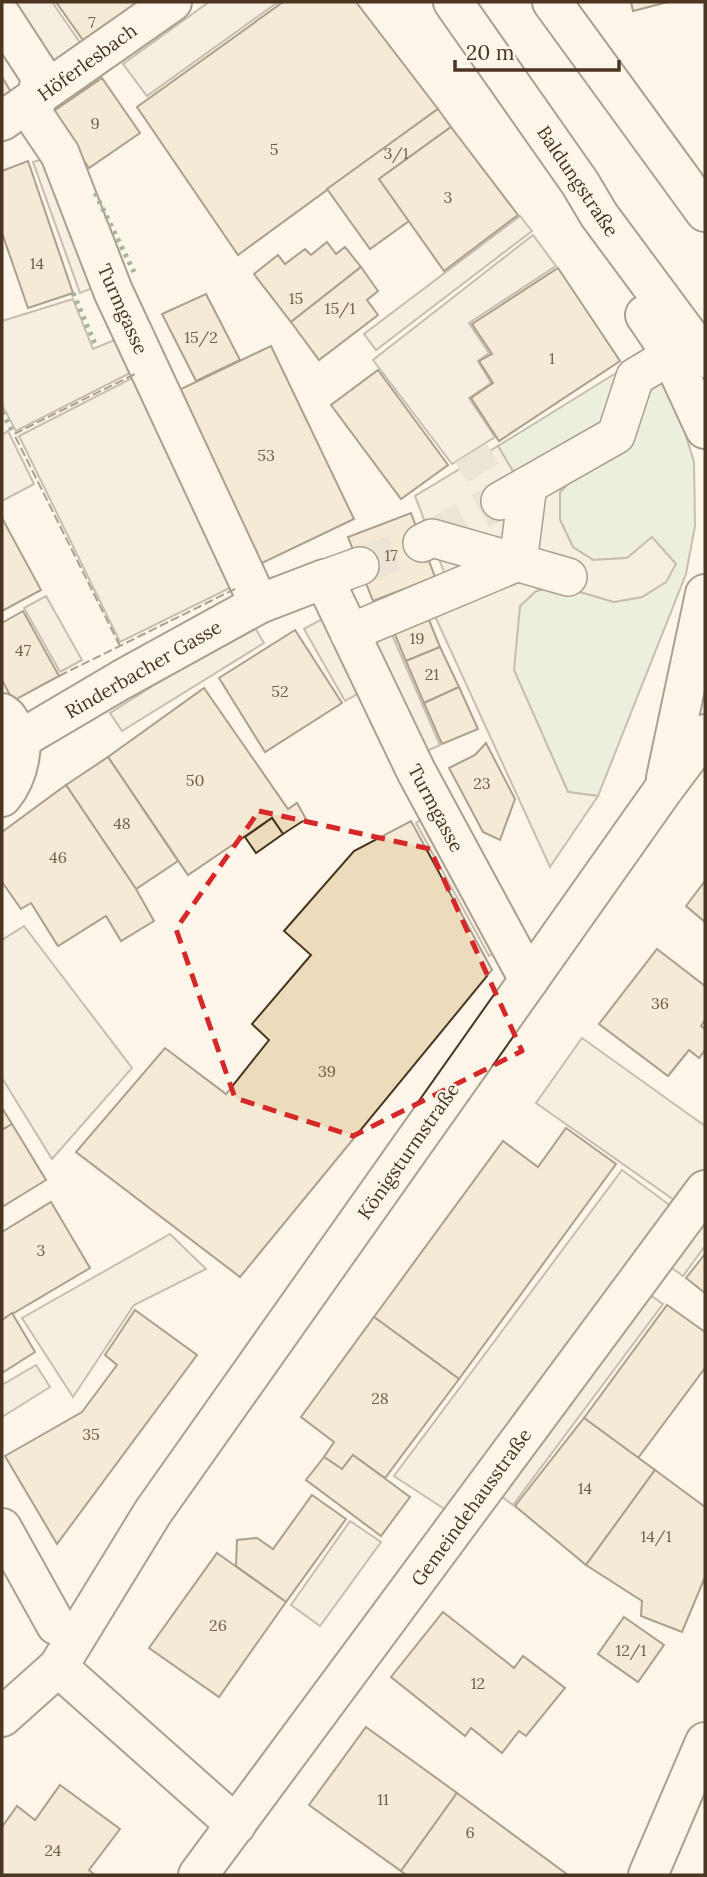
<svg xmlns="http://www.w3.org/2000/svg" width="707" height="1877" font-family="Lora,serif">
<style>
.green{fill:#dce7d0;stroke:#887966;stroke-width:2}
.parking{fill:#ede7d9;stroke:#887966;stroke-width:2}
.building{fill:#ecdcbc;stroke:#4a3520;stroke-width:2}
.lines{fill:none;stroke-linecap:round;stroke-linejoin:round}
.pedestrian-tunnel{stroke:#d8cfc1;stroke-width:37;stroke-dasharray:37 18;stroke-linecap:butt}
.pedestrian-casing{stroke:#4a3520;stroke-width:40}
.minor-casing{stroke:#4a3520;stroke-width:42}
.tertiary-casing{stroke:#4a3520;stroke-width:42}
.pedestrian{stroke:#fbf6e9;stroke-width:37}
.minor{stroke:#fbf6e9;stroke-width:38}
.tertiary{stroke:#fbf6e9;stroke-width:38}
.hedge{stroke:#436837;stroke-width:5;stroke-dasharray:3.5 5;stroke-linecap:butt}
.fence{stroke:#4a3520;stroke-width:2;stroke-dasharray:9 3.5;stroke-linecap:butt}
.marked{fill:none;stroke:#d62828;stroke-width:5;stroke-dasharray:14 9;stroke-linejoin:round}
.labels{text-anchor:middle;stroke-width:5;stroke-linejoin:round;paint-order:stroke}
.number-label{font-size:16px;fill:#725f47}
.street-label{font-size:19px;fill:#4a3520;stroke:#fbf6e9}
</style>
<rect width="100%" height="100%" fill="#fbf6e9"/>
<g class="green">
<polygon points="621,370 610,425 518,480 498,446"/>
<polygon points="660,376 678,410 694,462 695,526 686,574 598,796 568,792 513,669 520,606 536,591 560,586 614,602 642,597 665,582 627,558 593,560 573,547 560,520 560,492 586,465 642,381"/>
</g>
<g class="parking">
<polygon points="9,2 52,2 81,44 52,65"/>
<polygon points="209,2 278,2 147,96 123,64"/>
<polygon points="51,157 98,286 80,293 33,162"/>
<polygon points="520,216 532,231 376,350 364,334"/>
<polygon points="533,235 556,266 469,323 489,353 478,361 491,383 469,398 495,437 452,464 373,360"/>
<polygon points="73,299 93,349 117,339 134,371 16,431 2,405 2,321"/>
<polygon points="136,376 238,584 120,642 19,436"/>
<polygon points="8,431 34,484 2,501 2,435"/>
<polygon points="498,446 518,480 586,465 560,492 560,520 573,547 593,560 627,558 652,537 676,564 666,582 642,597 614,602 560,586 536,591 520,606 514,670 568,792 598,796 550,867 423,590 447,580 415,496"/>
<polygon points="46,596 82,660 60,672 24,608"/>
<polygon points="324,618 365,690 345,701 304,629"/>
<polygon points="252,623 264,643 122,731 110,713"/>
<polygon points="390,630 440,745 421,754 371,639"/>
<polygon points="432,813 505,947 489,956 416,823"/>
<polygon points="24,926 132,1068 52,1159 2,1078 2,940"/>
<polygon points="582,1038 705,1126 705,1184 687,1209 536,1103"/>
<polygon points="622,1170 683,1215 455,1516 394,1476"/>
<polygon points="705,1203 705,1246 683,1276 662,1261"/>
<polygon points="170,1234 206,1269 134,1305 73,1397 22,1318"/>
<polygon points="640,1288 663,1304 513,1505 490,1488"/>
<polygon points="36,1365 50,1387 2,1417 2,1385"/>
<polygon points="350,1521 381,1542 320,1626 291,1605"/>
</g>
<g class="building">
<polygon points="56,2 143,2 85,43"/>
<polygon points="283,2 356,2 438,109 238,255 137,107"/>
<polygon points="631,2 668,2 633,11"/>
<polygon points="2,77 11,92 2,98"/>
<polygon points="102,78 140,133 89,168 51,113"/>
<polygon points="438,109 451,127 379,179 409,221 370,249 327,189"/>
<polygon points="451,127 518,215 444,271 379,179"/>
<polygon points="28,161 73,293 28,308 2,233 2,171"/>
<polygon points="327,242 336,254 345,247 361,267 291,322 254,274 278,255 285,264 305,249 311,255"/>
<polygon points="361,267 378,291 367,300 378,315 319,360 291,322"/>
<polygon points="558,268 620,361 499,441 471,398 493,383 479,361 492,354 472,324"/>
<polygon points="206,294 240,360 196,381 162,314"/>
<polygon points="271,346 354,519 260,564 177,391"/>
<polygon points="378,370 448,465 401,499 331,405"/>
<polygon points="411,513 435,577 373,601 348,537"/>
<polygon points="2,518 41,590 2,611"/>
<polygon points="23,611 59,676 13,701 2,680 2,623"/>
<polygon points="427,615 440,647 406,661 393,630"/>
<polygon points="295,630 342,703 265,752 219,678"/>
<polygon points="440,647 459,687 424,703 406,661"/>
<polygon points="459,687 478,729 442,744 424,703"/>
<polygon points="204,688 288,809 297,803 306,819 283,834 272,818 188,875 108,757"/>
<polygon points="486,743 515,799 500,840 483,832 449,768 475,755"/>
<polygon points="108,757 178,861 136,889 66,785"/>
<polygon points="66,785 136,889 154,921 121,941 106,916 58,946 31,903 21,909 2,882 2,832"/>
<polygon points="272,818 283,834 256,853 245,837"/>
<polygon points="411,821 492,970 240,1277 76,1152 165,1048 226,1094 269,1040 252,1024 311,955 284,931 354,851"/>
<polygon points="705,881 705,922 686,906"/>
<polygon points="657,949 705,986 705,1020 701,1026 705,1029 705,1050 699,1058 689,1050 668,1076 599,1024"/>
<polygon points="2,1108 12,1124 2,1130"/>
<polygon points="12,1124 46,1180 2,1207 2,1130"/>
<polygon points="566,1128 616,1164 459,1379 374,1317 503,1141 538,1167"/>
<polygon points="51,1202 90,1268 2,1320 2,1232"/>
<polygon points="705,1254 705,1293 686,1278"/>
<polygon points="667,1305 705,1332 705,1368 638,1458 584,1418"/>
<polygon points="135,1310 197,1355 57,1544 5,1456 82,1412 117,1365 105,1355"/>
<polygon points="12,1313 35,1352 2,1373 2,1320"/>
<polygon points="374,1317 459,1379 385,1478 353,1455 342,1469 324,1457 334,1442 301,1417"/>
<polygon points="584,1418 655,1470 586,1565 515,1506"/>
<polygon points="353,1455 410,1497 381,1536 306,1480 324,1457 342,1469"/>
<polygon points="655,1470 705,1507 705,1577 682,1632 641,1616 642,1601 586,1565"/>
<polygon points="312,1495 346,1519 286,1602 236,1566 237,1540 257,1538 273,1549"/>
<polygon points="217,1553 286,1602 219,1697 149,1648"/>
<polygon points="443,1612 514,1668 523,1656 565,1688 526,1736 519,1731 502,1753 471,1728 465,1736 391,1677"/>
<polygon points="624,1617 664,1645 638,1682 598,1654"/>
<polygon points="366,1727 457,1793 401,1871 309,1805"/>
<polygon points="60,1785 120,1829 89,1870 95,1875 2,1875 2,1827 17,1806 35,1820"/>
<polygon points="457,1793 568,1875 406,1875 401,1871"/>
</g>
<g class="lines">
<g class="pedestrian-tunnel">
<polyline points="432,538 500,501 471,453"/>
<polyline points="360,566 422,543"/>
</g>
<defs>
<g id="pedestrian">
<polyline points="500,501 616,435 635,377 655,365"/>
<polyline points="422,543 432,538 568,577"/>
<polyline points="518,562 528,485"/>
<polyline points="324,579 360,566"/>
<polyline points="349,633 518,562"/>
</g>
<g id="minor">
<polyline points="2,17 41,77 33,114 60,154 113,291 259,604"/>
<polyline points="2,121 172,2"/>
<polyline points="2,713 7,717 21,739"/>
<polyline points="21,739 121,680 259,604 324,579 416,771 529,980"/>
<path d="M2,797C16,780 21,761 21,739"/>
<polyline points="2,1528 56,1625"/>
<polyline points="58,1667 236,1825"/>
<polyline points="198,1875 705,1190"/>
</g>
<g id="tertiary">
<polyline points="453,2 580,183 599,215 705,358"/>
<polyline points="552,2 705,212"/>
<polyline points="645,315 668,349 705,429"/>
<polyline points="666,778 705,594"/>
<polyline points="2,1717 58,1667 153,1512 663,790 705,734"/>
<polyline points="648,1875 705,1742"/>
</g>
</defs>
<use href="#pedestrian" class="pedestrian-casing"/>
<use href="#minor" class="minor-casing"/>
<use href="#tertiary" class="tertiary-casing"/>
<use href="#pedestrian" class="pedestrian"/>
<use href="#minor" class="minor"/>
<use href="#tertiary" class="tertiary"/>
<g class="hedge">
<polyline points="95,193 134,272"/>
<polyline points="73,293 95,344"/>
<polyline points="2,412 14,434"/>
</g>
<g class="fence">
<polyline points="120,646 14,434 137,373"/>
<polyline points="59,676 237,588"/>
</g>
</g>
<path d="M0 0H707V1877H0ZM259,811L430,849L522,1051L353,1136L235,1098L176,929Z" fill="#fbf6e9" fill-opacity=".55" fill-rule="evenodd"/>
<path class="marked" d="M259,811L430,849L522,1051L353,1136L235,1098L176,929Z"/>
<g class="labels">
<g class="number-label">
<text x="92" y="28">7</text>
<text x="95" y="129">9</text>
<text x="274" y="155">5</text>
<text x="396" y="159">3/1</text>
<text x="448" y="203">3</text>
<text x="37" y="269">14</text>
<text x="296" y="304">15</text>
<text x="340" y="314">15/1</text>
<text x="201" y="343">15/2</text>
<text x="552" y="364">1</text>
<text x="266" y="461">53</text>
<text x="391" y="561">17</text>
<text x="417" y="644">19</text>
<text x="23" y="656">47</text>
<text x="432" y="680">21</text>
<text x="280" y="697">52</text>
<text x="195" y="786">50</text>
<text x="482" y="789">23</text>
<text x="122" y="829">48</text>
<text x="58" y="863">46</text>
<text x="660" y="1009">36</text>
<text x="327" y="1077">39</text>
<text x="41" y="1256">3</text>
<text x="380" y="1404">28</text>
<text x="91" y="1440">35</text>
<text x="585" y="1494">14</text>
<text x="656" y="1542">14/1</text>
<text x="218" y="1631">26</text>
<text x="631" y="1656">12/1</text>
<text x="478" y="1689">12</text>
<text x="383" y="1805">11</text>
<text x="470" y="1838">6</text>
<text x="53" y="1856">24</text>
</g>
<g class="street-label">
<text transform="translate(87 62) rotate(-36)" y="7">Höferlesbach</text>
<text transform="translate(578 181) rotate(56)" y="7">Baldungstraße</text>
<text transform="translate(123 309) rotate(66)" y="7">Turmgasse</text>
<text transform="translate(143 669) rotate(-30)" y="7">Rinderbacher Gasse</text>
<text transform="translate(436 808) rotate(62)" y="7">Turmgasse</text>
<text transform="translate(408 1151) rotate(-55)" y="7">Königsturmstraße</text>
<text transform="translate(471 1507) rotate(-54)" y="7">Gemeindehausstraße</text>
</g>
</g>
<rect width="707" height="1877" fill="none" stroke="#4a3520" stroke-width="7"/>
<path d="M455 60v10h164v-10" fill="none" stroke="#4a3520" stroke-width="3.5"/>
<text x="466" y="60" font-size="21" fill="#4a3520" stroke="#fbf6e9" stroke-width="5" paint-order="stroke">20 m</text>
</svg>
